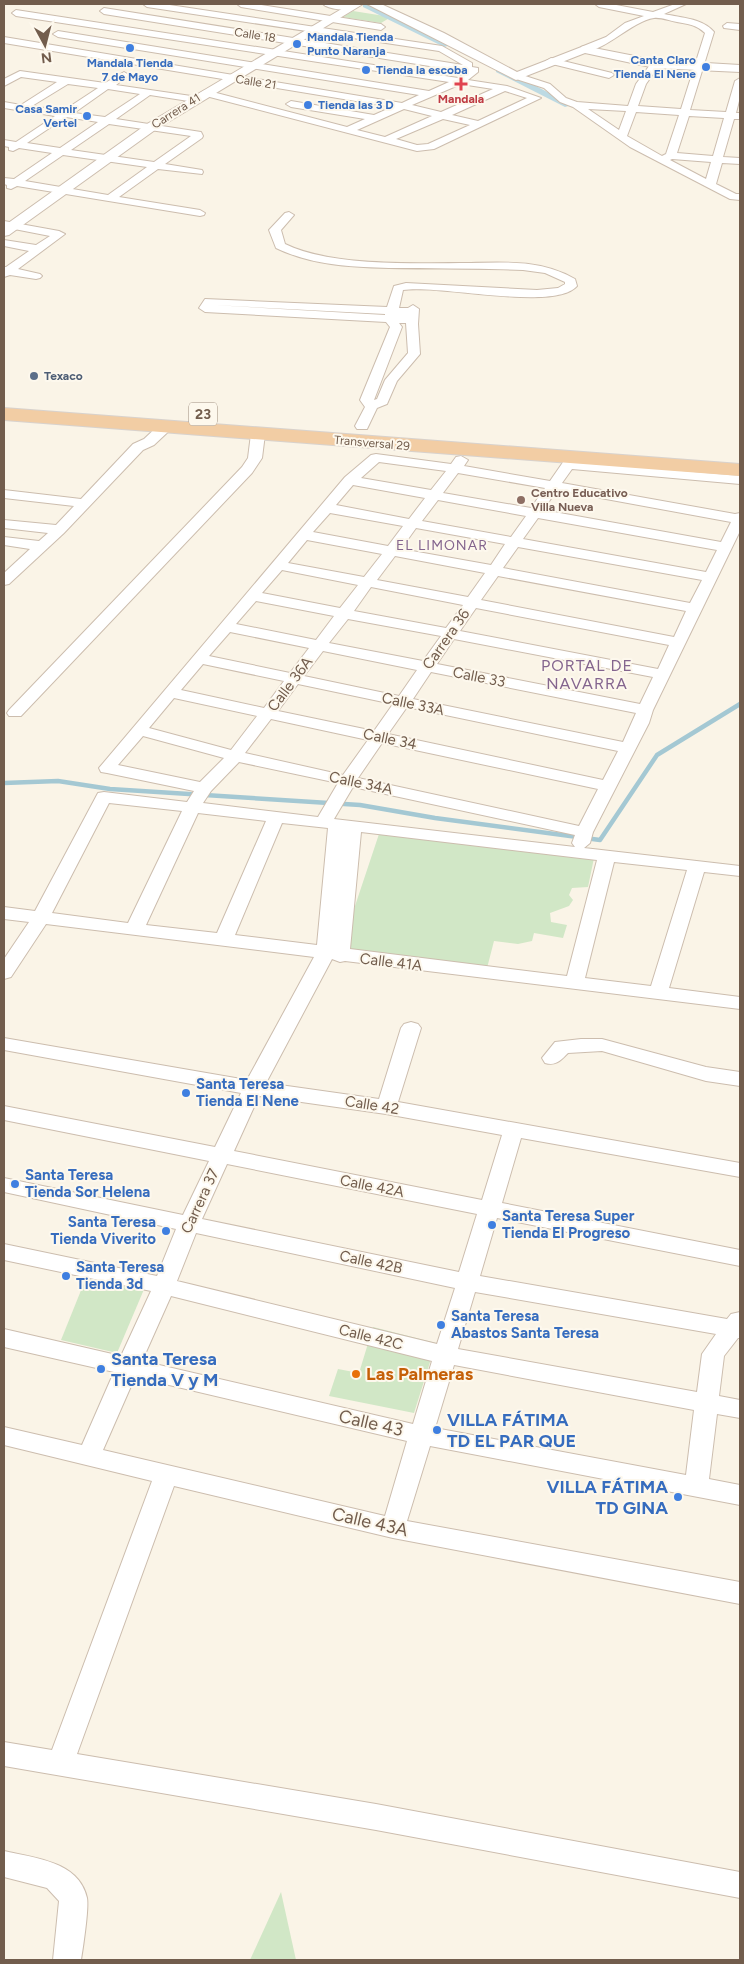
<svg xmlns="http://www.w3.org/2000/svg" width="744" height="1964" font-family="Figtree,sans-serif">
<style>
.green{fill:#d1e7c6}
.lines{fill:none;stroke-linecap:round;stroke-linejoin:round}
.stream{stroke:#a4c8d3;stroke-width:4.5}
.canal{fill:#bddae3;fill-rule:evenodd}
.minor-casing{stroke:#ccbdae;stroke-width:2}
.tertiary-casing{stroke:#ccbdae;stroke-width:2}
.trunk-casing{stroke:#d8d2cd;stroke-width:2}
.minor{fill:#fff;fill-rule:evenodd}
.tertiary{fill:#fff;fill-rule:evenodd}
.trunk{fill:#f2cda4;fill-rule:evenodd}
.shop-dot{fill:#3f7fe0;stroke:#fdf8ed;stroke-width:2}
.health-dot{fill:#e0444e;stroke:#fdf8ed;stroke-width:2}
.service-dot{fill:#5c6f8a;stroke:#fdf8ed;stroke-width:2}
.education-dot{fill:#8d6e63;stroke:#fdf8ed;stroke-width:2}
.food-dot{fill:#e8710a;stroke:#fdf8ed;stroke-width:2}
.labels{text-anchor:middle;stroke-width:4;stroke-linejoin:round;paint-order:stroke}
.far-street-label{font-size:12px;fill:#725d4d;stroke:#fdf8ed}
.far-shop-label{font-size:12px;font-weight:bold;fill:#366cbe;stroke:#fdf8ed;text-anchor:start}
.far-health-label{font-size:12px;font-weight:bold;fill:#be3a42;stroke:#fdf8ed}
.far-service-label{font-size:12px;font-weight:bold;fill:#4e5e75;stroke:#fdf8ed;text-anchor:start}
.far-education-label{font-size:12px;font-weight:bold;fill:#785e54;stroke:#fdf8ed;text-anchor:start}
.shield{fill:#fdf8ed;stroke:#9c8c7d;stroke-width:1}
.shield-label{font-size:14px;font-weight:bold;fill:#725d4d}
.far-neighbourhood-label{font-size:14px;letter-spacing:1px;fill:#84658e;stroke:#fdf8ed}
.street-label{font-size:15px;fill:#725d4d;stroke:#fdf8ed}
.shop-label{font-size:15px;font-weight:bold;fill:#366cbe;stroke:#fdf8ed;text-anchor:start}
.neighbourhood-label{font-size:16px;letter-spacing:1px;fill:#84658e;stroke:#fdf8ed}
.near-shop-label{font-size:18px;font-weight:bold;fill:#366cbe;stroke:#fdf8ed;text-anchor:start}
.near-food-label{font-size:18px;font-weight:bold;fill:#c56008;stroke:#fdf8ed;text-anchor:start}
.near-street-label{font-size:18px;fill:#725d4d;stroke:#fdf8ed}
</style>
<rect width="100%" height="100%" fill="#faf4e7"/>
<g class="green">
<polygon points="353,11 391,17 381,23 343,17"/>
<polygon points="379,834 594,858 588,887 572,888 569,895 573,900 569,906 550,913 551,922 567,925 563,938 534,933 532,941 518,944 494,941 486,972 339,954"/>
<polygon points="88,1273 145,1287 117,1353 61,1340"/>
<polygon points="373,1327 436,1343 414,1413 329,1396 338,1369 359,1373"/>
<polygon points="281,1892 296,1960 250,1960"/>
</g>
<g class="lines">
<polyline class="stream" points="4,783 58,781 110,789 360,805 435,818 600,840 657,755 740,704"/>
<g class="canal">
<polygon points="363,4 369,4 451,45 444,47 363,7"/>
<polygon points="496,68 502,68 572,105 565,107 496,72"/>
</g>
<defs>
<g id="minor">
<path d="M143,4H163L442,46L472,63V67L478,68V72L468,80L507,86L541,98L434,149L417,151L202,95L200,93L205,90L347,127L365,119L291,107L286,104L291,101L374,115L392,107L4,43V37L402,103L419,95L58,37L53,34L58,31L429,91L449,82L16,16L12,13L16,10L458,78L467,72L104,14L100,11L104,8L463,65L439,51L147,7ZM461,84L493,89L441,112L412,105ZM505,91L527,98L478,121L452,115ZM404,109L432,116L385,137L357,130ZM443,119L470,125L428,144L417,145L396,139Z"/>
<polygon points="237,4 255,4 381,24 385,27 381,30 241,7"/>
<path d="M323,4H346L355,7C349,12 328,9 323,4Z"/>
<path d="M595,4H611L653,12L675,4H686L664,14C682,18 702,18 714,32L690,110L726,112L735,81L740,78V97L736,113H740V119H734L723,157L740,158V164L722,163L716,184L736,194H740V200L730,199L630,147L573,107L560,102L544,88L513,78L511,76L516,73L550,84L566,98L577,102L628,106L636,84L652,62L655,61L660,64L646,84L638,106L681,109L705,33C697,25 688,24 677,22C670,21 661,17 654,18C631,21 602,55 581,51V47L606,37L625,23L644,16L599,7ZM588,109L626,111L619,130ZM636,112L679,115L666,154L662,156L627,136ZM689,116L724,118L713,156L677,153ZM672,159L711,162L706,179L670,160Z"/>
<polygon points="727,23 740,24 740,30 724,28 723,26"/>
<polygon points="551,58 612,73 614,75 609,78 548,63 546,61"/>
<path d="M20,71L105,83L124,72L129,75L116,85L198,97L200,99L195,102L150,95L116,119L201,132L203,136L202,138L165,164L202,170L203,172L202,174L158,169L119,197L200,210L205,213L204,215L200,216L17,186L11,189L7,188V185L4,184V178L14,179L52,153L19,148L13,151L9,150V147L4,146V140L16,142L55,116L4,108V102L21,105L57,82L21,77L4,86V79ZM68,84L98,88L63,111L32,106ZM108,89L140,94L105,117L74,113ZM66,117L98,122L60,148L27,143ZM109,124L191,136L154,162L71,150ZM63,155L147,167L108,195L25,181Z"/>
<path d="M289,212L294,215L281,230L285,244C332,267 417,263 471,263C507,262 542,260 575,279L577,286C554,312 439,284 403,290L399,308H408L413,305L419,309L418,324L420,354L397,381L387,404L377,408L367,429H357L355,426L365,407L360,400L390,327L386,322L205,312L199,308L205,299L387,307L394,286L406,283L537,290L558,288L565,284V282L545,273L523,270C478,268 433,269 389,268C350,267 311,265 276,248L269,230L285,213ZM213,305L385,314V315ZM399,323H406L408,353L385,380L377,399L374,400L402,327Z"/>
<polygon points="4,221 59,231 65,234 18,269 40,274 42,276 40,278 36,279 10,275 4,277 4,267 6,267 29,251 4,246 4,240 36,245 50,236 4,227"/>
<polygon points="165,423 170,424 172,427 170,430 154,445 143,450 64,533 9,584 4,585 4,573 30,549 4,545 4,537 39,541 48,533 4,528 4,520 56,525 74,506 4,498 4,490 81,499 133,444 144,439 160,424"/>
<polygon points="258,430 265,434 262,458 252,473 21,716 9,716 7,713 9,710 242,467 248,458 251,434"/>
<path d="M376,454L451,464L456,457L461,456L468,460L464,466L550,481L568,455L573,454L580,458L577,462L740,476V484L572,469L562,483L735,514L740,513V531L653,710L649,723L593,832L590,843L584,848L740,866V876L704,872L669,988L740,997V1009L345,961L340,962L332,959L266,1083L379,1099L401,1028L404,1024L411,1022L418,1024L421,1028L398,1102L740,1163V1177L521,1138L502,1203L740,1250V1266L497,1218L480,1276L727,1319L731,1314L740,1312V1338H738L724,1356L719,1396L740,1400V1418L717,1414L709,1479L740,1485V1505L430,1446L407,1521L740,1582V1604L393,1538L174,1486L77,1754L376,1804L740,1872V1898L376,1830L4,1766V1742L52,1750L152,1481L4,1445V1427L82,1445L114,1372L4,1347V1329L121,1356L151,1291L4,1260V1244L157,1276L176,1229L4,1192V1178L183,1215L209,1161L4,1120V1106L215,1147L241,1093L4,1050V1038L247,1080L314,957L46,924L11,977L4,979V959L29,922L4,919V907L35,911L98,793L104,792L187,802L194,791L107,773L101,772L99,768L345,477L371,455ZM379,462L446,471L431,490L361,478ZM458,473L545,488L531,508L443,493ZM353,485L425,498L409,519L336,505ZM557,490L731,522L721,542L543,510ZM438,500L526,516L511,537L422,521ZM330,513L403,526L388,546L313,532ZM538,518L717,550L706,572L523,539ZM416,528L505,544L491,565L401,549ZM307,540L382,554L364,577L288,563ZM518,547L702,580L690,603L503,568ZM395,556L485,573L468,597L377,580ZM282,570L358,585L340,608L262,593ZM498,576L686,611L674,637L481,600ZM371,587L463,605L446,628L354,611ZM256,601L334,616L316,640L236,624ZM476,608L669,645L658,669L460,631ZM348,619L441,636L423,661L329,643ZM230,632L309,648L290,673L209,656ZM454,639L653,677L640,704L437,664ZM323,651L417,670L399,696L304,676ZM203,664L284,681L264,708L181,690ZM431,672L636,713L623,742L413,699ZM298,684L393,704L374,731L278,711ZM174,698L257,716L231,750L149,728ZM407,707L618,751L603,780L388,734ZM271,719L368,740L343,775L245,753ZM143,736L224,758L200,782L118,765ZM382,743L598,789L579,826L358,778ZM239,762L338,783L318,817L203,803L211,791ZM353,787L575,835L572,843L575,847L334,819ZM109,803L182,811L128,923L52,913ZM198,813L266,821L217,933L146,925ZM282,823L328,828L317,945L235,935ZM361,832L597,860L567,976L350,949ZM614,862L687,870L651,986L585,978ZM259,1096L386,1114L502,1135L482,1200L234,1151ZM227,1164L477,1214L459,1272L202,1219ZM196,1233L455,1288L437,1344L177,1281ZM475,1292L716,1334L702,1354L697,1392L458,1349ZM171,1296L432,1361L413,1424L142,1361ZM454,1365L694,1410L686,1475L435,1428ZM135,1377L407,1441L385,1516L103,1450Z"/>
<path d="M581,1039H602L706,1067L740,1072V1086L706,1081L602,1051L568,1053C560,1061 556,1066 545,1063L542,1058L555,1042Z"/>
<path d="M4,1851C34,1858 79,1861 87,1898C89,1908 83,1948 81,1960H53L59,1901L47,1888L4,1877Z"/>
</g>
<g id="tertiary">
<polygon points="350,4 363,4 155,130 9,235 4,236 4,226 147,124"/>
<polygon points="367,4 381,4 444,33 517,72 584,46 655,60 740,65 740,72 655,68 585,53 516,80"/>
</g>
<polygon id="trunk" points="4,408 740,464 740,476 4,420"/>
</defs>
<use href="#minor" class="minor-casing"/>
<use href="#tertiary" class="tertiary-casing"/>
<use href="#trunk" class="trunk-casing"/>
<use href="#minor" class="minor"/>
<use href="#tertiary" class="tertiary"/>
<use href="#trunk" class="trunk"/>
</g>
<g class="shop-dot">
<circle cx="297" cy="44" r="5"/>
<circle cx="130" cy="48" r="5"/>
<circle cx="706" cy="67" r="5"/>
<circle cx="366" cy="70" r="5"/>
<circle cx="308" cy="105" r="5"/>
<circle cx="87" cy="116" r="5"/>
<circle cx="186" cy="1093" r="5"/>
<circle cx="15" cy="1184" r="5"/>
<circle cx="492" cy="1225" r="5"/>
<circle cx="166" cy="1231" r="5"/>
<circle cx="66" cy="1276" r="5"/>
<circle cx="441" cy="1325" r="5"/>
<circle cx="101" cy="1369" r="5"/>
<circle cx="437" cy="1430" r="5"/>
<circle cx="678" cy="1497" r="5"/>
</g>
<path class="health-dot" d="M458.5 76.5h5v5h5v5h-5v5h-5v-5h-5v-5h5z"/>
<circle class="service-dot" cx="34" cy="376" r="5"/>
<circle class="education-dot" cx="521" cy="500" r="5"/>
<circle class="food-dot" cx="356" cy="1374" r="5"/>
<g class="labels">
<g class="far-street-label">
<text transform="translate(255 35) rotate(9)" y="4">Calle 18</text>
<text transform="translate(256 82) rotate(9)" y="4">Calle 21</text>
<text transform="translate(176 111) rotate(-32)" y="4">Carrera 41</text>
<text transform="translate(372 443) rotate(5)" y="4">Transversal 29</text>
</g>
<g class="far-shop-label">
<text x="307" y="41">Mandala Tienda<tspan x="307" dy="14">Punto Naranja</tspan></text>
<text x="696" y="64" text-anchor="end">Canta Claro<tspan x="696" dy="14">Tienda El Nene</tspan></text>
<text x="130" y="67" text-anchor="middle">Mandala Tienda<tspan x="130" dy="14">7 de Mayo</tspan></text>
<text x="376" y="74">Tienda la escoba</text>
<text x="318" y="109">Tienda las 3 D</text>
<text x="77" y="113" text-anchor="end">Casa Samir<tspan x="77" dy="14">Vertel</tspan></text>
</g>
<g class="far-health-label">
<text x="461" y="103">Mandala</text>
</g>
<g class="far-service-label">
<text x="44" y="380">Texaco</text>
</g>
<g class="far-education-label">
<text x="531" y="497">Centro Educativo<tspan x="531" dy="14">Villa Nueva</tspan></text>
</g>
<rect class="shield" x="189" y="402.5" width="28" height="23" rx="4"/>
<g class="shield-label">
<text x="203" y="419">23</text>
</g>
<g class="far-neighbourhood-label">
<text x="442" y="550">EL LIMONAR</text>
</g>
<g class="street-label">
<text transform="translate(446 639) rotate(-55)" y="5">Carrera 36</text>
<text transform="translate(479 677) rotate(11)" y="5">Calle 33</text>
<text transform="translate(290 684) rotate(-53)" y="5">Calle 36A</text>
<text transform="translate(413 704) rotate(12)" y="5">Calle 33A</text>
<text transform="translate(390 739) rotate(12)" y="5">Calle 34</text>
<text transform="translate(361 783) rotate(12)" y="5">Calle 34A</text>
<text transform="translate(391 962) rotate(7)" y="5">Calle 41A</text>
<text transform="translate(372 1105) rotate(9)" y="5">Calle 42</text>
<text transform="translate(372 1186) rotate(11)" y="5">Calle 42A</text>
<text transform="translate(200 1201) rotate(-65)" y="5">Carrera 37</text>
<text transform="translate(371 1262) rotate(12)" y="5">Calle 42B</text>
<text transform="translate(371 1337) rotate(14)" y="5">Calle 42C</text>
</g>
<g class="shop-label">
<text x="196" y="1089">Santa Teresa<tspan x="196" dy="17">Tienda El Nene</tspan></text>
<text x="25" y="1180">Santa Teresa<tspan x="25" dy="17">Tienda Sor Helena</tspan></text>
<text x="502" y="1221">Santa Teresa Super<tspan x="502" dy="17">Tienda El Progreso</tspan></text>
<text x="156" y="1227" text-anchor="end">Santa Teresa<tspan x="156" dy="17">Tienda Viverito</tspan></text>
<text x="76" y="1272">Santa Teresa<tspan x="76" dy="17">Tienda 3d</tspan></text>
<text x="451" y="1321">Santa Teresa<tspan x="451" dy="17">Abastos Santa Teresa</tspan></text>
</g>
<g class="neighbourhood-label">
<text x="587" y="671">PORTAL DE<tspan x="587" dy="18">NAVARRA</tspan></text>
</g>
<g class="near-shop-label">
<text x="111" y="1365">Santa Teresa<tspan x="111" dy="21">Tienda V y M</tspan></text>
<text x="447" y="1426">VILLA FÁTIMA<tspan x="447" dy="21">TD EL PAR QUE</tspan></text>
<text x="668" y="1493" text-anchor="end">VILLA FÁTIMA<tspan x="668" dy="21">TD GINA</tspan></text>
</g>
<g class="near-food-label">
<text x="366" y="1380">Las Palmeras</text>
</g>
<g class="near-street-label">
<text transform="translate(371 1423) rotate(13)" y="6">Calle 43</text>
<text transform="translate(370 1522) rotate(13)" y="6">Calle 43A</text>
</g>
</g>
<rect width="744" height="1964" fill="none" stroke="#725d4d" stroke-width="10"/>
<g transform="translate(45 45) rotate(173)" stroke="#fdf8ed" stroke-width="4" paint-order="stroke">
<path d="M0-4L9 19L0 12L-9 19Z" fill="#725d4d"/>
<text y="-8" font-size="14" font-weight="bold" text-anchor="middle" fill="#725d4d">N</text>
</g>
</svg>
